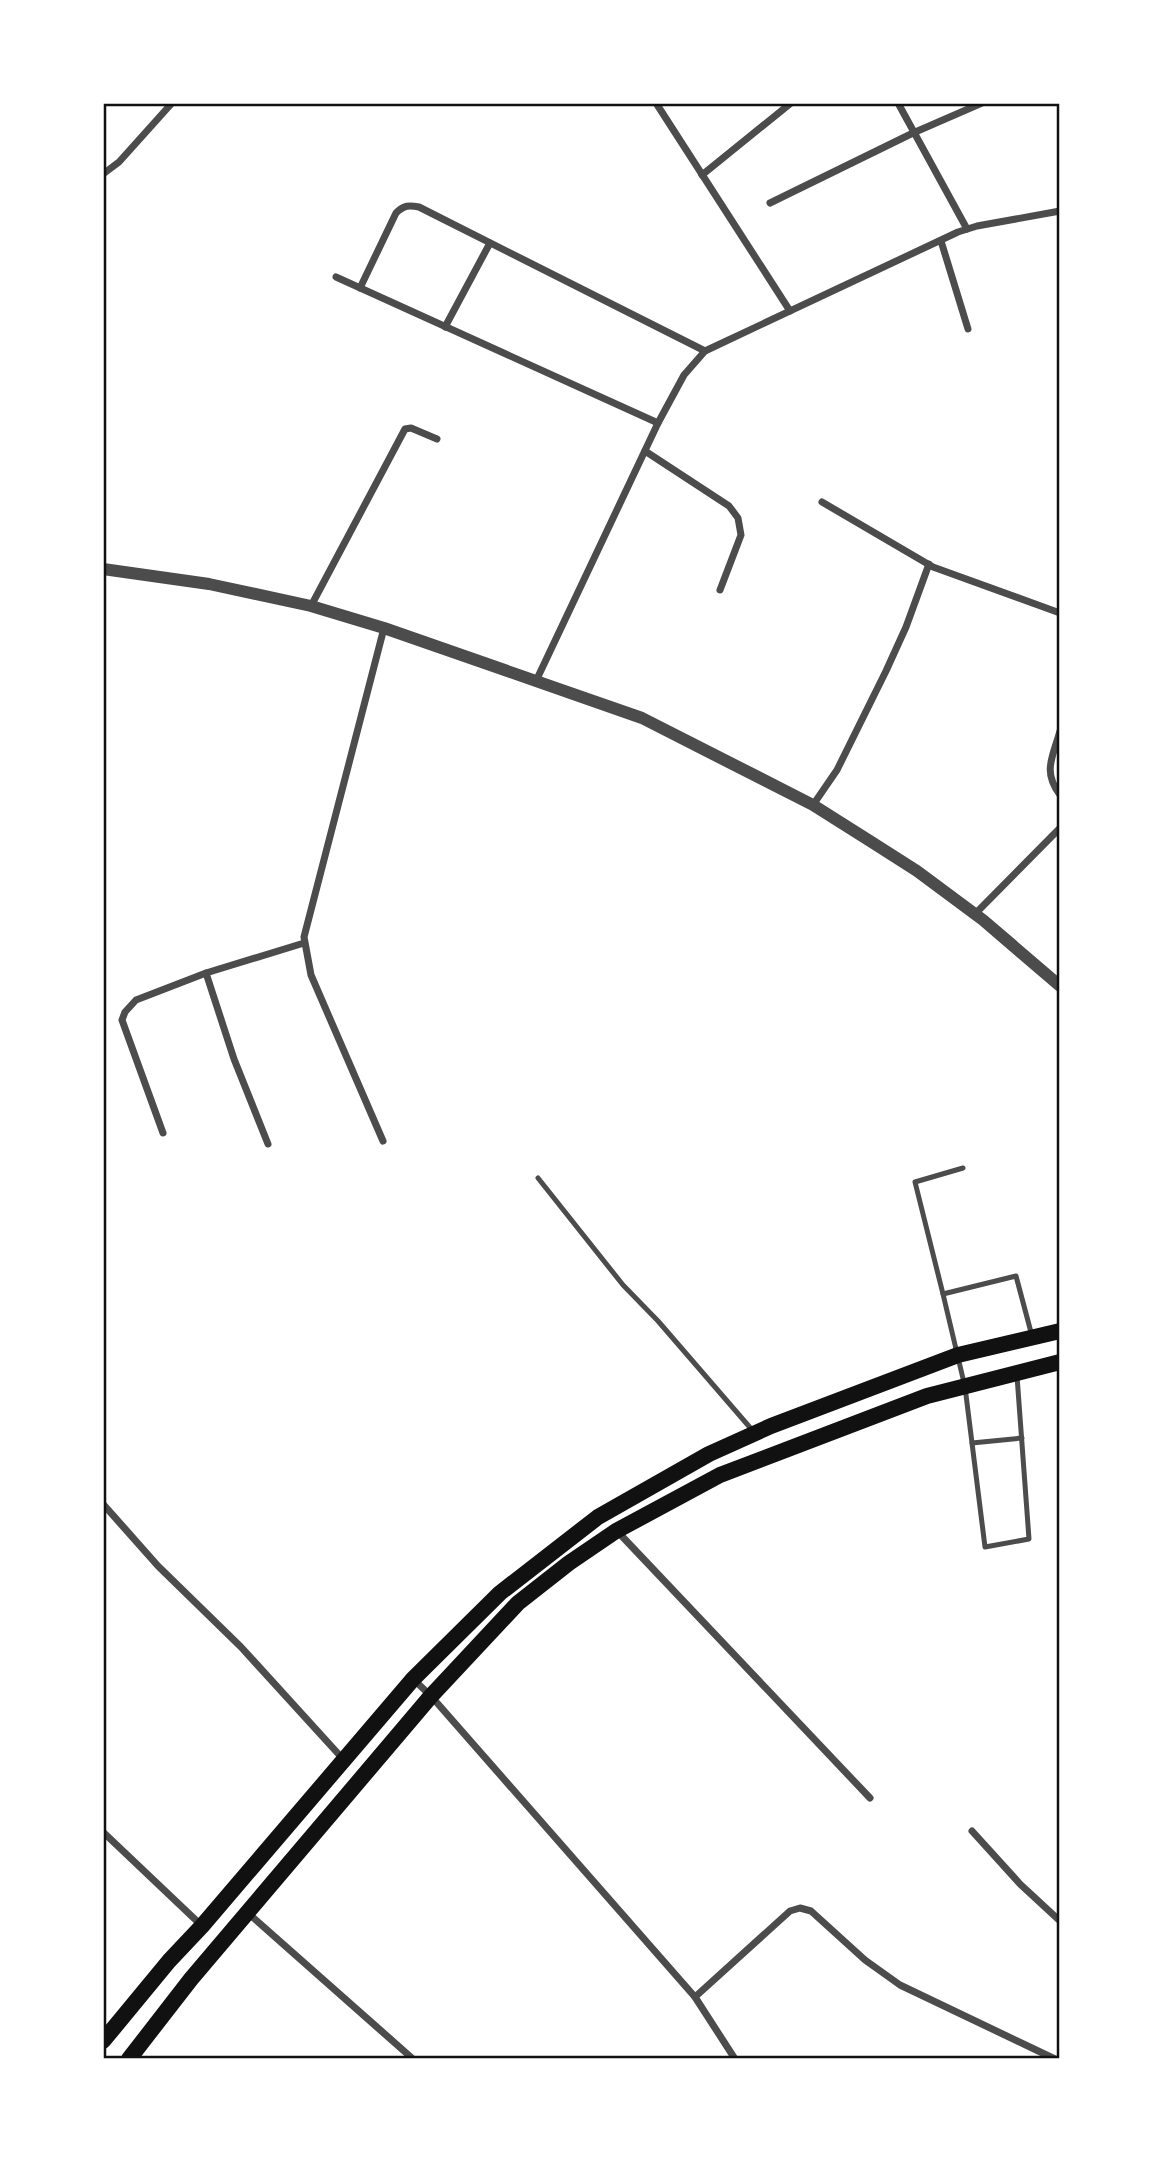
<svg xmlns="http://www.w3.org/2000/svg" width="1163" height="2162" font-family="Commissioner,sans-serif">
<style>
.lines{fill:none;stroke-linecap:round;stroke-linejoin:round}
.service{stroke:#4c4c4c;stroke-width:5}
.minor{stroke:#4c4c4c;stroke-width:7}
.tertiary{stroke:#4c4c4c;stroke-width:12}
.primary{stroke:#111;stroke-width:16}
.neatline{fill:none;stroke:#111;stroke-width:2.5}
</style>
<rect width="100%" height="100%" fill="#fff"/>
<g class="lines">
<g class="service">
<polyline points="538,1178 623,1285 658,1321 753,1431"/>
<polyline points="943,1294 915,1182 963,1168"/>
<polyline points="1017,1376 1029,1539 985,1547 965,1387 943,1294 1016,1276 1032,1336"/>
<polyline points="972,1443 1022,1438"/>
</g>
<g class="minor">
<polyline points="656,103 790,311"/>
<polyline points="898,103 967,229"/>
<polyline points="103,174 119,162 172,103"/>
<polyline points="702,175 791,103"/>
<polyline points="770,203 913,133 982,103"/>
<polyline points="941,241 968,329"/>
<polyline points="336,277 658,423"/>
<path d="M360,288L396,213C404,205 409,205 419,207L705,351"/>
<polyline points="445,327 490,243"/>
<polyline points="645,451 729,506 738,518 741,535 720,590"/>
<polyline points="822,502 933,567 1060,613"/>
<polyline points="311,606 405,429 411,428 437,439"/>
<polyline points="536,681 658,423 684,375 705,351 958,232 977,226 1060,211"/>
<path d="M1060,731C1053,757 1042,771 1060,795"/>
<polyline points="813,805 837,770 886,671 906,627 929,564"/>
<polyline points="975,914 1060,828"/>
<polyline points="163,1133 122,1020 125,1012 136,1000 206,973"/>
<polyline points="383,1141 311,975 304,937 384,628"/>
<polyline points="268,1144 234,1059 206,973 304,943"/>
<polyline points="103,1504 158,1566 241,1647 343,1759"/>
<polyline points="617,1531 870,1798"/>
<polyline points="413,1679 431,1696 695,1997 735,2059"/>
<polyline points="972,1831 1020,1884 1060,1921"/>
<polyline points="103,1832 201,1925"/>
<polyline points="248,1913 413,2059"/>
<polyline points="695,1997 790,1911 800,1908 811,1911 865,1960 900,1985 1055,2059"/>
</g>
<polyline class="tertiary" points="103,569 209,584 311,606 384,628 642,718 813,805 870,841 917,871 983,920 1060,986"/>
<g class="primary">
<polyline points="103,2041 169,1961 202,1926 413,1679 500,1593 598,1517 709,1454 771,1426 958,1355 1060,1331"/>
<polyline points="129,2059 191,1979 431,1696 518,1603 569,1563 616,1531 720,1475 927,1396 1060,1362"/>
</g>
</g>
<rect width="1163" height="2162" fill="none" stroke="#ffffff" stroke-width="210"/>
<rect x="105" y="105" width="953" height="1952" class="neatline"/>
</svg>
